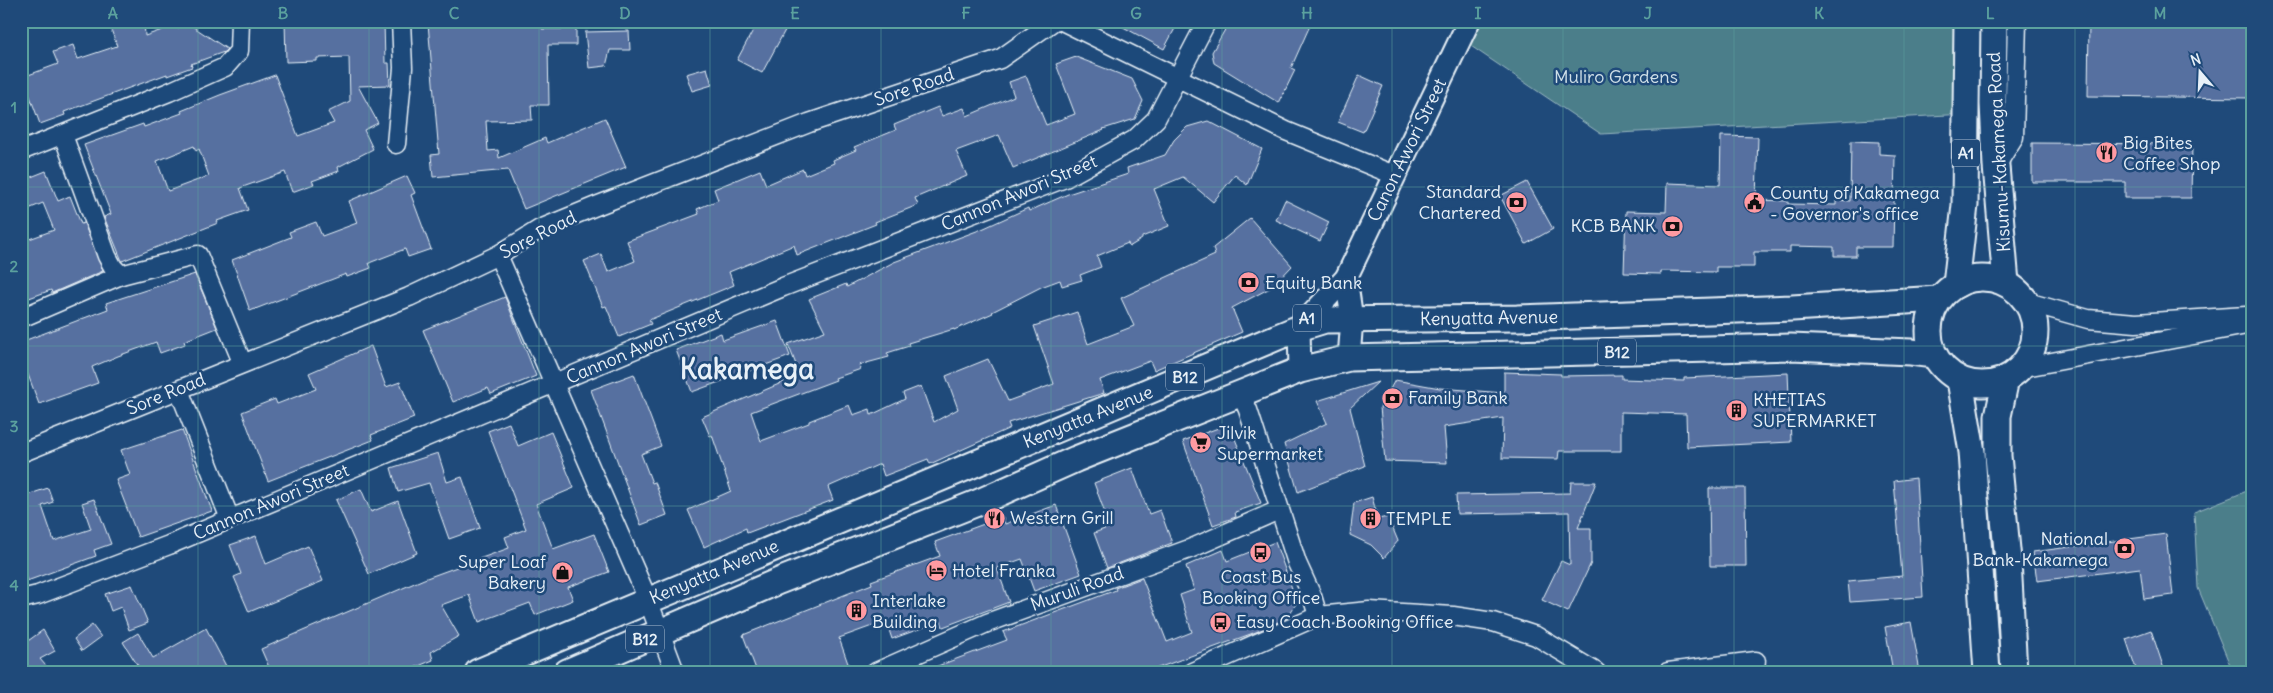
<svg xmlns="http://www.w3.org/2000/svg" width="2273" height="693" font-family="Delius,sans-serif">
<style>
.green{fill:#4b7e8a;stroke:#9ab8c1}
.building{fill:#5670a0;stroke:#e8f1f8;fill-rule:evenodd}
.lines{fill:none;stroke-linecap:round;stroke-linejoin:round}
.minor-casing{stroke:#e8f1f8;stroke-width:21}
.major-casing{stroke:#e8f1f8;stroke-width:25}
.highway-casing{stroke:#e8f1f8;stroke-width:29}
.minor{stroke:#1f4a7a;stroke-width:18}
.major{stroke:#1f4a7a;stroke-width:21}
.highway{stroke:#1f4a7a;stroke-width:25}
.grid{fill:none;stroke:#5ba19e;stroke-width:1;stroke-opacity:0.55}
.labels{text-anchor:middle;stroke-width:5;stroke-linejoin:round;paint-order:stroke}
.shield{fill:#1f4a7a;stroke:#acbfd2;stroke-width:1}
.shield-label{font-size:16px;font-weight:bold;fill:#e8f1f8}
.park-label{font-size:18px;fill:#d0e0e8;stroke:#1f4a7a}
.street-label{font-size:18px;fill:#e8f1f8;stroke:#1f4a7a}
.poi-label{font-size:18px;fill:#e8f1f8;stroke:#1f4a7a;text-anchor:start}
.town-label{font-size:28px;font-weight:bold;fill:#e8f1f8;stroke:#1f4a7a}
.neatline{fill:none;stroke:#5ba19e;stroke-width:2}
.grid-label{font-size:16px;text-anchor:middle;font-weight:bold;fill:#5ba19e}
</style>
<rect width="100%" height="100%" fill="#1f4a7a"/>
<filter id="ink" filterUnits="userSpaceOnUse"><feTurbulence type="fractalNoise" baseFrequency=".02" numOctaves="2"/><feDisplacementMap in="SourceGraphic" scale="10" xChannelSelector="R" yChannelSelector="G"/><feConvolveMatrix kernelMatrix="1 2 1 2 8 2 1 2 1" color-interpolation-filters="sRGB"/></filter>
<g filter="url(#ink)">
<g class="green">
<polygon points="1467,21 1967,21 1966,114 1601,134 1459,38"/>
<polygon points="2252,489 2252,672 2233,672 2198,588 2194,512"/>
</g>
<g class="building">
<polygon points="108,21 144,21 145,36 176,25 178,28 189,24 227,49 224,52 191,64 192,67 167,76 167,74 64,112 65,115 40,124 23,77 58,64 53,52 73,45 78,59 117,46"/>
<path d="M285,21H384L385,63H389L390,85L358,86L378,123L364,130L373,149L338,167L339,171L312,181L314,184L292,192L285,172L240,188L248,210L217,221L218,223L122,261L104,217L111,214L84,145L143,124L144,127L182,113L181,111L220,95L275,75L298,136L334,123L328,112L350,101L349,57L317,58V61L286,62ZM194,146L196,151L199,149L209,176L168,191L157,161Z"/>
<polygon points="453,21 477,21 477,24 542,22 542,29 576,29 576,45 548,45 549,105 531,105 532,120 486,121 488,151 498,150 499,158 545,138 547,143 605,118 626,167 524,209 508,170 433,177 431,155 439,154 428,23"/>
<polygon points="758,21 790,21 762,73 737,60"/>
<polygon points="1112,21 1179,21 1164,49"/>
<polygon points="1230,21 1312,21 1291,68 1295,70 1279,103 1214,63 1212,52"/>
<polygon points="2089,21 2252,21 2252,98 2088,96"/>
<polygon points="629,31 630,50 610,50 606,66 589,68 585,32"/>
<polygon points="1076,57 1132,79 1143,101 1135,119 1103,129 1104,130 1013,168 999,135 956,151 967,176 915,198 918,205 875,222 876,224 797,255 794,245 729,272 734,285 649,320 651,324 619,337 606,306 603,307 584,261 601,254 608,272 635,261 627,241 699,214 697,209 718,200 714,189 760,170 766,185 803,169 805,175 834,163 833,160 856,150 854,147 896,130 894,125 938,107 942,116 964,108 967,116 1014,96 1009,82 1026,76 1046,125 1075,114 1056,64"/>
<polygon points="707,68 712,85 692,91 686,74"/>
<polygon points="1359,75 1383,86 1363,132 1338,122"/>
<polygon points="1208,121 1262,149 1247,185 1235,175 1213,202 1183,177 1154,189 1169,226 1142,237 1142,239 1129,247 1128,243 1097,256 1101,267 1080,275 1082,280 1062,286 1060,280 1041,287 992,312 993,313 954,330 954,329 908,343 909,346 887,353 889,357 859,365 861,369 835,378 836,380 751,412 761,441 809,423 809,421 849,405 853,415 870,409 871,415 905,399 903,393 921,386 934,422 958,409 946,376 988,359 1008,401 1054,384 1034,326 1077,312 1088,344 1134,326 1121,298 1215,255 1213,248 1250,218 1292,266 1272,287 1232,308 1242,332 1154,370 1150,361 1100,380 1104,393 1008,423 1010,428 930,464 928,459 884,476 880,464 828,487 833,500 747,533 746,528 704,547 688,510 731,491 712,435 710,436 702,417 800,375 788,344 825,331 809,299 846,284 847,287 894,262 982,229 1028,208 1029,211 1068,194 1128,174 1127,168 1165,155 1174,140 1187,127"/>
<polygon points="1721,136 1758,137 1756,200 1788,201 1788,204 1836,205 1836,200 1850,201 1851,141 1879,142 1879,154 1895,155 1893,247 1856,247 1856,256 1834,256 1834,247 1790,246 1790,252 1754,252 1754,267 1716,267 1716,272 1661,271 1661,274 1624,273 1626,211 1666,212 1667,183 1720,185"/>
<polygon points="2032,143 2192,144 2191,198 2125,198 2125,182 2032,182"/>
<polygon points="46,171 58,201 70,196 81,224 84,223 103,271 52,293 51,290 21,301 21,242 54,230 43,203 21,212 21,181"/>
<polygon points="407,176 415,193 411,195 431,249 408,257 405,249 369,263 371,268 347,277 346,274 250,311 232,260 291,237 289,232 316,222 322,236 357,223 349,201"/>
<polygon points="1527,182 1553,229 1526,244 1500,196"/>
<polygon points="1285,200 1329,222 1320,241 1276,220"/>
<polygon points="195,274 217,328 184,341 185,344 160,353 156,342 118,356 92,367 98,383 39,404 21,356 21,342 108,309 106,303"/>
<polygon points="505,297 536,376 491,394 488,388 453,402 423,330"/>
<polygon points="777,321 790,356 692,392 676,350 721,333 723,340"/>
<polygon points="371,346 386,387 400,382 414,418 371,435 373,440 268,481 242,412 275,399 277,404 316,389 309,373"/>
<polygon points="1504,372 1561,374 1561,376 1622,375 1622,379 1684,381 1684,378 1788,373 1791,442 1687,447 1686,414 1621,412 1621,451 1559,451 1558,459 1502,458 1503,418 1444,427 1447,463 1385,461 1380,407 1395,380 1440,388 1504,393"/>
<polygon points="634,374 661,446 641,454 652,483 655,482 667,515 641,525 591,390"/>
<polygon points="1378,382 1350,408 1365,466 1298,492 1284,444 1327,423 1317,401"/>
<polygon points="509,423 518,446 551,432 574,488 536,504 553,549 594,534 609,572 568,587 573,600 535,615 530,603 479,622 469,595 441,605 459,636 431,652 433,660 404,672 271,672 261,649 424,579 509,548 505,537 526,529 488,431"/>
<polygon points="1229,424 1261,503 1235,512 1236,517 1213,525 1183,441"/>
<polygon points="182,430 212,511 138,537 116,480 130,475 121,450"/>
<polygon points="438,453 447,482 462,477 480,528 449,539 429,483 398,492 391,468"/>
<polygon points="1132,468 1149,514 1160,510 1172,543 1107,568 1094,533 1110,527 1094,483"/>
<polygon points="1916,478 1923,597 1850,602 1848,581 1902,576 1894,481"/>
<polygon points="1571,482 1596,482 1578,528 1591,528 1591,563 1568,612 1542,600 1561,561 1570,565 1569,512 1457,514 1456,495 1570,493"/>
<polygon points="48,488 53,502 42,506 54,541 91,529 82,503 94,499 111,544 94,550 96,556 27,581 21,563 21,497"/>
<polygon points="1709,488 1745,488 1746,566 1710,566"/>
<polygon points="361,489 371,512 398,501 417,553 369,574 336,500"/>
<polygon points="1372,497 1378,519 1388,517 1398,541 1384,558 1371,545 1350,535 1354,503"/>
<polygon points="1056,505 1081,574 1034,591 1022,559 997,568 1009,602 943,627 941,621 892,639 886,621 839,638 851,672 757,672 743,635 872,584 871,581 940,556 935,542 1003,517 1005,524"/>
<polygon points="2166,534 2173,595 2144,599 2140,568 2037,581 2033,552"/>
<polygon points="256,536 266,564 308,546 323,581 249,612 234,577 241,574 230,545"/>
<polygon points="1275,542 1297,602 1287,618 1256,632 1147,672 927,672 927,670 1007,640 1003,632 1116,590 1115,588 1142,578 1167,642 1192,632 1180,595 1194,590 1186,566 1223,550 1227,561"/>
<polygon points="132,585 148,623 129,630 121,607 111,611 105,594"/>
<polygon points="1911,622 1920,672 1893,672 1885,627"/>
<polygon points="92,625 101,637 82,651 74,639"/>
<polygon points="206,628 226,666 216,672 128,672 138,666 123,642 138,633 153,658"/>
<polygon points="43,630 55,651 40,659 51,672 26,672 21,666 21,646"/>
<polygon points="2151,630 2165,672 2137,672 2126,639"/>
</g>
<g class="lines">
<defs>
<g id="minor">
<polyline points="1062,21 1286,131 1394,175"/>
<polyline points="63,135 107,256 113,267 121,275"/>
<polyline points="396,144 403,68 401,21"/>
<polyline points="21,151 169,92 225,67 239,51 240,21"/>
<polyline points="1996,166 2014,137 2017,21"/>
<polyline points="498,255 648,600 675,672"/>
<polyline points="2027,302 2088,319 2136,323 2246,316"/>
<polyline points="21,318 121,275 198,255 242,362"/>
<polyline points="2020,368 2252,324"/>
<polyline points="179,390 230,519"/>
<polyline points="1241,394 1248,410 1297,563 1312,596 1318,616 1369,611 1453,616 1493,622 1536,636 1596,672"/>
<polyline points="21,453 409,297 498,255 540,229 596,206 809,123 1000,59 1054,21"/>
<polyline points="21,599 38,595 169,545 783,287 1065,178 1134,140 1156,119 1207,21"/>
<polyline points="876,672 987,623 1192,548 1279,510"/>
<polyline points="1192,672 1318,616"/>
<polyline points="1668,672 1756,661"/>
</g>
<g id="major">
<polyline points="1346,278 1352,319 1349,358"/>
<polyline points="1300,370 1299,328 1346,278 1469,21"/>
</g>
<g id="highway">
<polyline points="1994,21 1993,104 1996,166 2006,283"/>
<circle cx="1982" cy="331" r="53"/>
<polyline points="1956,285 1965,205 1967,21"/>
<polyline points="2006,379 1998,416 1998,456 2008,560 2014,672"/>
<polyline points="1960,380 1972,452 1987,672"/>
<polyline points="478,672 1299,328 1325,320 1517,318 1792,308 1939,299"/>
<polyline points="567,672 779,581 977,503 1076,459 1300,370 1349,358 1791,347 1911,352 1934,355"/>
</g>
</defs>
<use href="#minor" class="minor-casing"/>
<use href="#major" class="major-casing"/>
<use href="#highway" class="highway-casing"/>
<use href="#minor" class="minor"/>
<use href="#major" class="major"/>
<use href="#highway" class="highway"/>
</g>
</g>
<path class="grid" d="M198,21V672M369,21V672M539,21V672M710,21V672M881,21V672M1051,21V672M1222,21V672M1392,21V672M1563,21V672M1734,21V672M1904,21V672M2075,21V672M21,187H2252M21,346H2252M21,506H2252"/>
<defs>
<symbol id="restaurant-disc" viewBox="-11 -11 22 22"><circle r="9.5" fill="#ff9aa2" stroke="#1f4a7a"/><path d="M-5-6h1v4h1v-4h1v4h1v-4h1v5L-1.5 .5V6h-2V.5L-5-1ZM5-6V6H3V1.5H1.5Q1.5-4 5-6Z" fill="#111"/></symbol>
<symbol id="bank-disc" viewBox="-11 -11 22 22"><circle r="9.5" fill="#ff9aa2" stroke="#1f4a7a"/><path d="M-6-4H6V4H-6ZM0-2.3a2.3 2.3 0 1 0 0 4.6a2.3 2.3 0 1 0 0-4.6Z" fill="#111"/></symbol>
<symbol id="civic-disc" viewBox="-11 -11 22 22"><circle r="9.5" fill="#ff9aa2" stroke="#1f4a7a"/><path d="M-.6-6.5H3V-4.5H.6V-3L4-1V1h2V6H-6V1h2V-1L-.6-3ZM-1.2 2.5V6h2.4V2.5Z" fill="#111"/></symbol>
<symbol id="building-disc" viewBox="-11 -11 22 22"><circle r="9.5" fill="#ff9aa2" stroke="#1f4a7a"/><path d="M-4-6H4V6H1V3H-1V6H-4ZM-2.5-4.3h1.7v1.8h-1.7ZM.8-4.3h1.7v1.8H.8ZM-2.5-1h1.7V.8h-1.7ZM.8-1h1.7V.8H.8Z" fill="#111"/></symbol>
<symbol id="supermarket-disc" viewBox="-11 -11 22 22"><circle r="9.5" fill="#ff9aa2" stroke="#1f4a7a"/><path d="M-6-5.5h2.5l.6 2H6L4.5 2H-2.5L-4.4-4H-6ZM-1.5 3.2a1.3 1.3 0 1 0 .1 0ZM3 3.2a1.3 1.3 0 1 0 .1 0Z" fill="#111"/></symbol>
<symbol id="bus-disc" viewBox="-11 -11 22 22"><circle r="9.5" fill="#ff9aa2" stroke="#1f4a7a"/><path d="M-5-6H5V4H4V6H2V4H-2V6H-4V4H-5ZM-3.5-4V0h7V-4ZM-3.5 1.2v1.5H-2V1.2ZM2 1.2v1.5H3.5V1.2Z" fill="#111"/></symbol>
<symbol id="hotel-disc" viewBox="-11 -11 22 22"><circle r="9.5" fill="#ff9aa2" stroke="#1f4a7a"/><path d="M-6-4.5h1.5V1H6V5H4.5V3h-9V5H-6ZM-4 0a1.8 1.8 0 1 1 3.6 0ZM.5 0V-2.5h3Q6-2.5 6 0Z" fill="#111"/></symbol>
<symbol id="shop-disc" viewBox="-11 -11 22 22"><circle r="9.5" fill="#ff9aa2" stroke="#1f4a7a"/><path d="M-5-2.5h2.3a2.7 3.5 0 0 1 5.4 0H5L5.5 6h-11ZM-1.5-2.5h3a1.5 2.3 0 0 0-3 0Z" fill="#111"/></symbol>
</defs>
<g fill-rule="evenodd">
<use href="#restaurant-disc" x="2094" y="140" width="25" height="25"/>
<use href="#bank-disc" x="1504" y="190" width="25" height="25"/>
<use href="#civic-disc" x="1742" y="190" width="25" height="25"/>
<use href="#bank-disc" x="1660" y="214" width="25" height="25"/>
<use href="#bank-disc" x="1236" y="270" width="25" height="25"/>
<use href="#bank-disc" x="1380" y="386" width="25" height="25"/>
<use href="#building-disc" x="1724" y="398" width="25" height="25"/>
<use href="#supermarket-disc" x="1188" y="430" width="25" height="25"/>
<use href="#restaurant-disc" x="982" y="506" width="25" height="25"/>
<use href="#building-disc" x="1358" y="506" width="25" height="25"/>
<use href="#bank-disc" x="2112" y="536" width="25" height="25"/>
<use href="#bus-disc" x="1248" y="540" width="25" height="25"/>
<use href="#hotel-disc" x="924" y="558" width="25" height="25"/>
<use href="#shop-disc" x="550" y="560" width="25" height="25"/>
<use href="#building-disc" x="844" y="598" width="25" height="25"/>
<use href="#bus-disc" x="1208" y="610" width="25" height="25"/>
</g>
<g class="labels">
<g class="shield">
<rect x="1952" y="139.5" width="28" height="27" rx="4"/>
<rect x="1293" y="304.5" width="28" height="27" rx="4"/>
<rect x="1598" y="338.5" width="38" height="27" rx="4"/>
<rect x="1166" y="363.5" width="38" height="27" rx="4"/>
<rect x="626" y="625.5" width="38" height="27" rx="4"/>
</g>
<g class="shield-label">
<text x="1966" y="159">A1</text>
<text x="1307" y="324">A1</text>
<text x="1617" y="358">B12</text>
<text x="1185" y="383">B12</text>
<text x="645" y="645">B12</text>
</g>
<g class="park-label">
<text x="1616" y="83">Muliro Gardens</text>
</g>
<g class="street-label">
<text transform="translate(914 87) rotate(-19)" y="6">Sore Road</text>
<text transform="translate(1407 150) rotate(-64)" y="6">Canon Awori Street</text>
<text transform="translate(1999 152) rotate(-93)" y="6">Kisumu-Kakamega Road</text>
<text transform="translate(1019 193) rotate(-23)" y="6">Cannon Awori Street</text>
<text transform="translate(538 235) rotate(-27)" y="6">Sore Road</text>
<text transform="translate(1489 318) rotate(-1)" y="6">Kenyatta Avenue</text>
<text transform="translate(644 346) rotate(-23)" y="6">Cannon Awori Street</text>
<text transform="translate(166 394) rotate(-22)" y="6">Sore Road</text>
<text transform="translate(1088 417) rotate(-22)" y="6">Kenyatta Avenue</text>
<text transform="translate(271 502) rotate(-23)" y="6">Cannon Awori Street</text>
<text transform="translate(714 572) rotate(-23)" y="6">Kenyatta Avenue</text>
<text transform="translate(1077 589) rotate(-20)" y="6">Muruli Road</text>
</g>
<g class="poi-label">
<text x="2123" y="149">Big Bites<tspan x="2123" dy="21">Coffee Shop</tspan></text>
<text x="1501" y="198" text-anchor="end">Standard<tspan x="1501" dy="21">Chartered</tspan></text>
<text x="1770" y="199">County of Kakamega<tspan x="1770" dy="21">- Governor's office</tspan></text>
<text x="1656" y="232" text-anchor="end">KCB BANK</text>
<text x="1265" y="289">Equity Bank</text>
<text x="1408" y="404">Family Bank</text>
<text x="1753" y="406">KHETIAS<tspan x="1753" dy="21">SUPERMARKET</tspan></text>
<text x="1217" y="439">Jilvik<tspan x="1217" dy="21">Supermarket</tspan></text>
<text x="1010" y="524">Western Grill</text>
<text x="1386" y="525">TEMPLE</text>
<text x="2108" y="545" text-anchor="end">National<tspan x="2108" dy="21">Bank-Kakamega</tspan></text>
<text x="546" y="568" text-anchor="end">Super Loaf<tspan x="546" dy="21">Bakery</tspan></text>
<text x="952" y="577">Hotel Franka</text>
<text x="1261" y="583" text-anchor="middle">Coast Bus<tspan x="1261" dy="21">Booking Office</tspan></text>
<text x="872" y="607">Interlake<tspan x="872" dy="21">Building</tspan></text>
<text x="1236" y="628">Easy Coach Booking Office</text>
</g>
<g class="town-label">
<text x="747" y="379">Kakamega</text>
</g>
</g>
<rect width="2273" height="693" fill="none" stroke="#1f4a7a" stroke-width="55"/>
<g transform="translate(2200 72) rotate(341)" stroke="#1f4a7a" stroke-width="4" paint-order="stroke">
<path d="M0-4L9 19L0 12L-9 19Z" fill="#e8f1f8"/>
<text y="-8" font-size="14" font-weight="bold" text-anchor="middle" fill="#e8f1f8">N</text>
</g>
<rect x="28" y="28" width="2218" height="638" class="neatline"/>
<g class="grid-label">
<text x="113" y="19">A</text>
<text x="283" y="19">B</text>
<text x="454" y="19">C</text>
<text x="625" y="19">D</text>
<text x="795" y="19">E</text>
<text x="966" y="19">F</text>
<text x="1136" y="19">G</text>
<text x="1307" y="19">H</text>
<text x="1478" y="19">I</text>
<text x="1648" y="19">J</text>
<text x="1819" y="19">K</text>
<text x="1990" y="19">L</text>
<text x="2160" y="19">M</text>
<text x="14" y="113">1</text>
<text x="14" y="272">2</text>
<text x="14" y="432">3</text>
<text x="14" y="591">4</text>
</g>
</svg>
